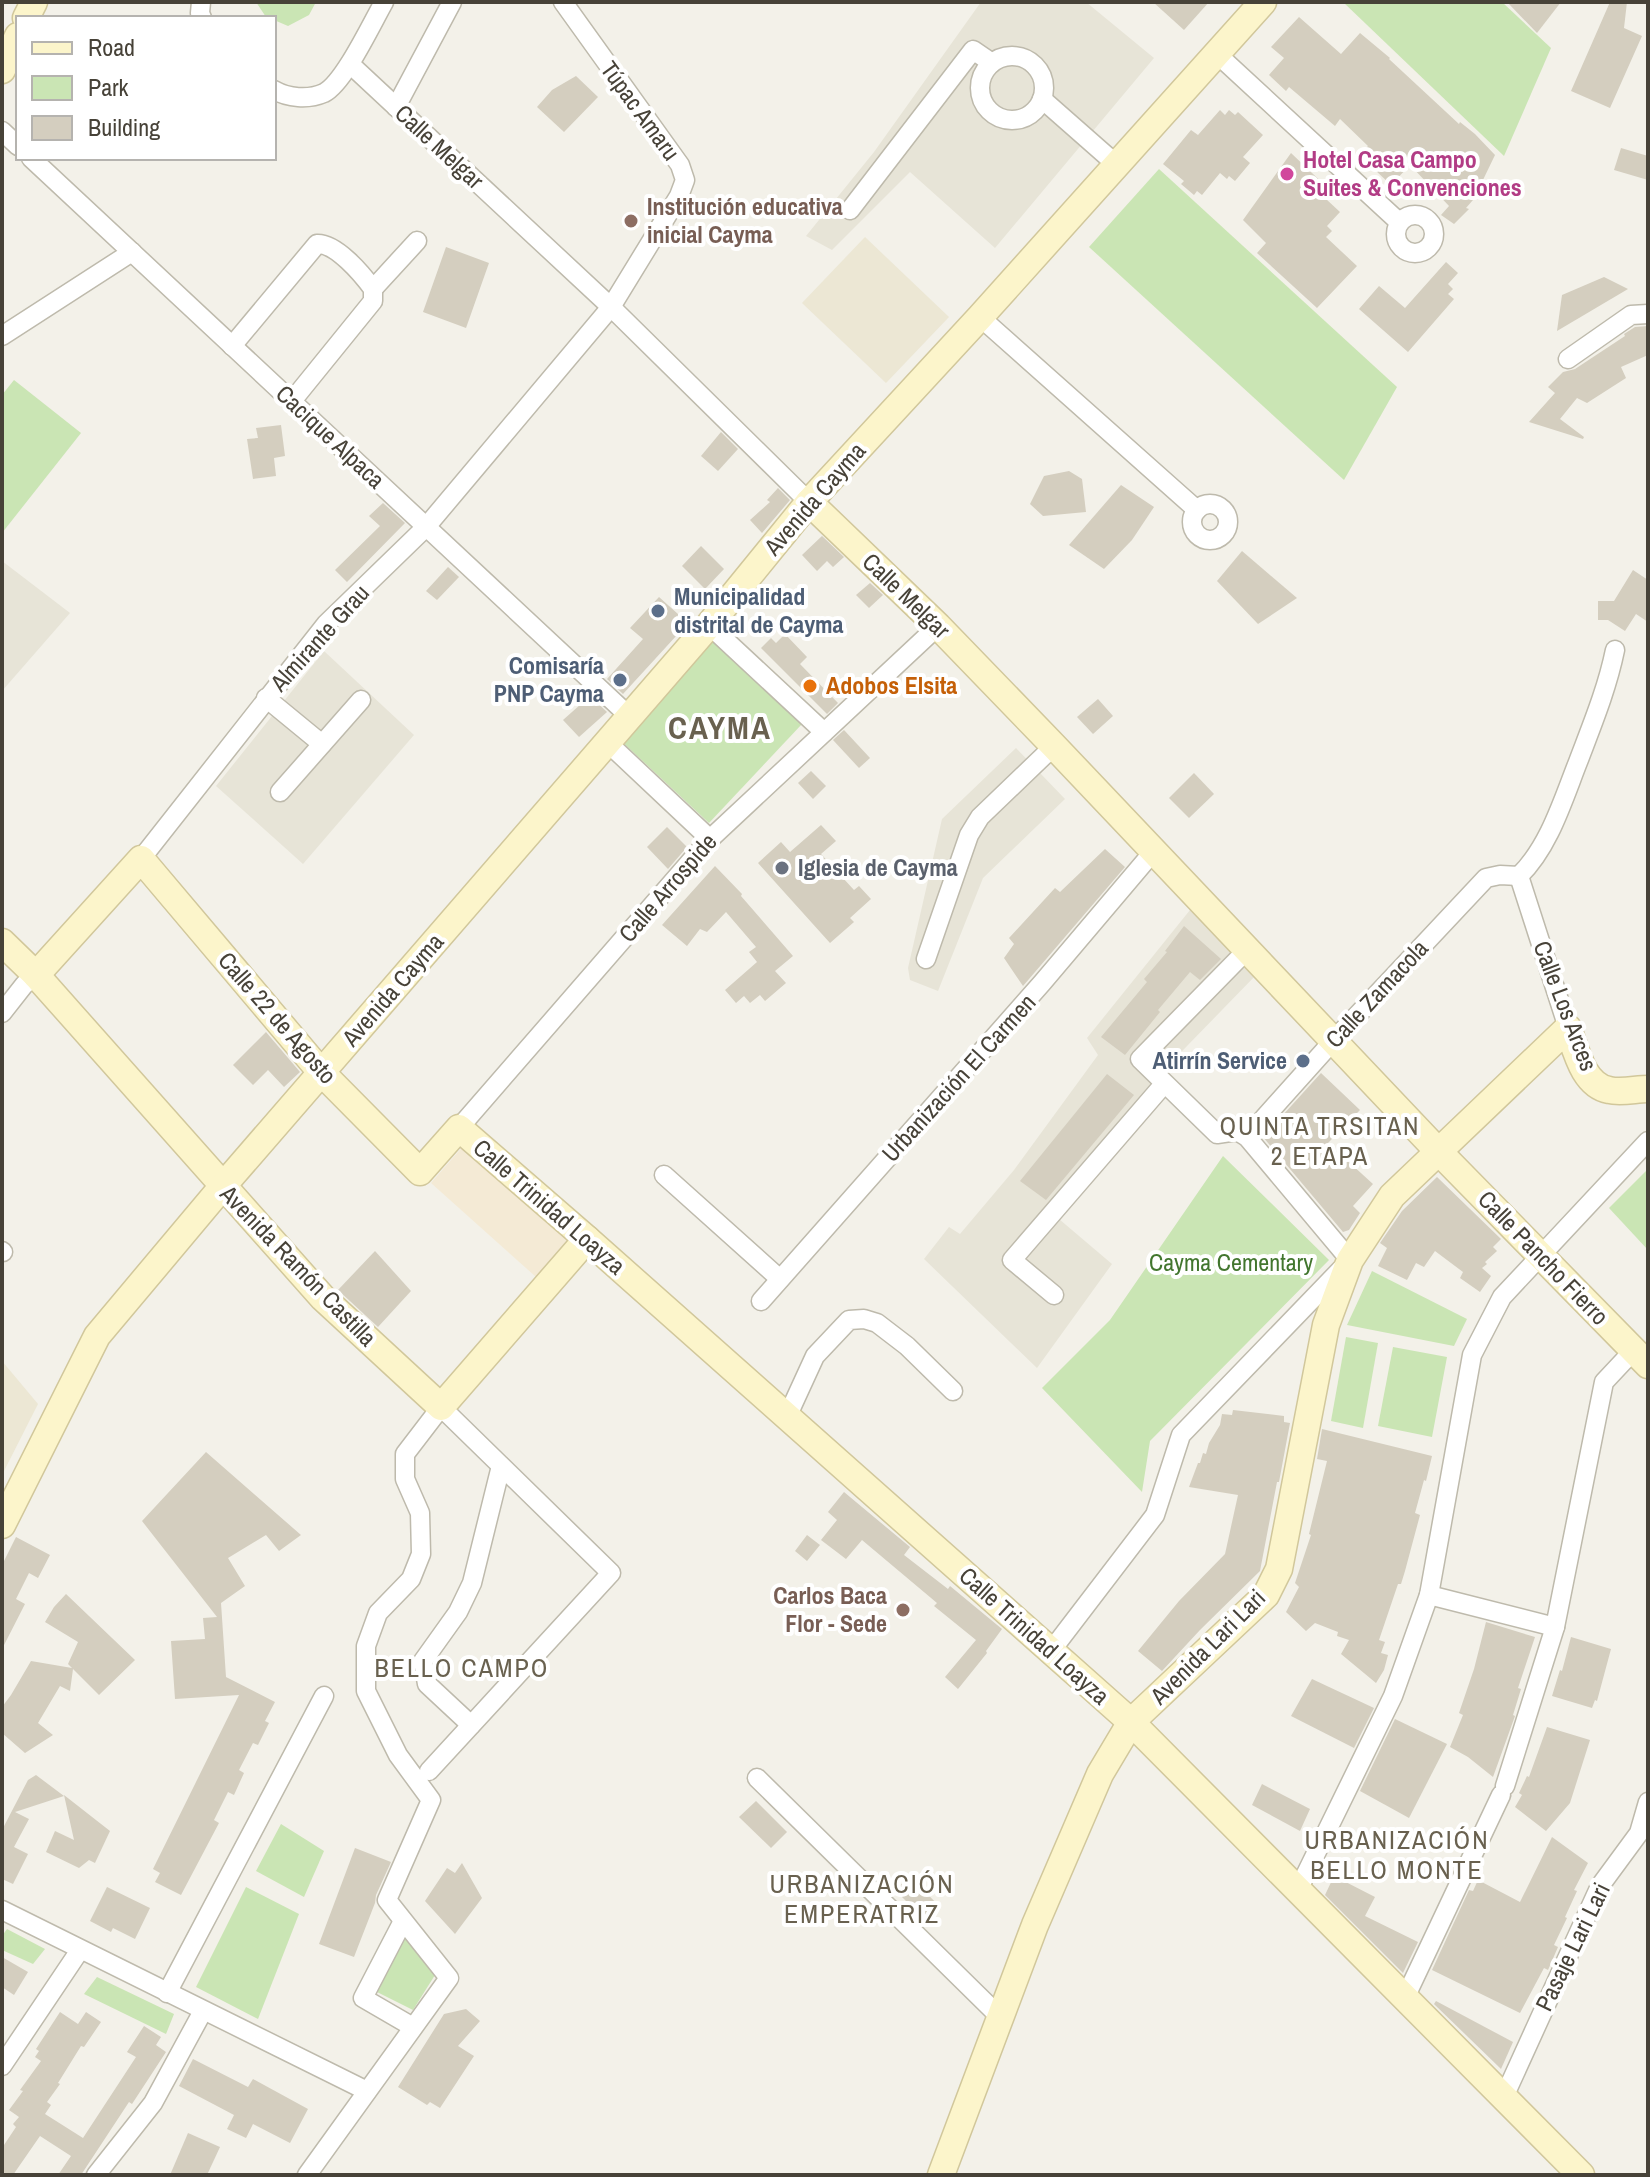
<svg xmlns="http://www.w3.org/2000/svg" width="1650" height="2177" font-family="'Archivo Narrow',sans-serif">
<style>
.residential{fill:#e7e4d7}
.commercial{fill:#f4ead5}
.education{fill:#ece7d4}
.green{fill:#cae5b4}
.building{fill:#d4cebf}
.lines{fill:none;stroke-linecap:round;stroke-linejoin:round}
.street-casing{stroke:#bebaac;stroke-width:21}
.secondary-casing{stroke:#d1c79b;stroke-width:29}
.street{stroke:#fff;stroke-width:18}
.secondary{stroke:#fcf5cb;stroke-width:26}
.hotel-dot{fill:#d1479c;stroke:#fff;stroke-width:3}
.education-dot{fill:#8d6e63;stroke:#fff;stroke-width:3}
.service-dot{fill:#5c6f8a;stroke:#fff;stroke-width:3}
.food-dot{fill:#e8710a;stroke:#fff;stroke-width:3}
.worship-dot{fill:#6b7280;stroke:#fff;stroke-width:3}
.labels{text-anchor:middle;stroke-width:8;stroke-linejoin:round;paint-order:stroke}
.street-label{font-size:24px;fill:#474238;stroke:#fff}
.hotel-label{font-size:24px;font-weight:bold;fill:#b23c85;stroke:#fff;text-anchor:start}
.education-label{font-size:24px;font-weight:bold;fill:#785e54;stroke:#fff;text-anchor:start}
.service-label{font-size:24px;font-weight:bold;fill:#4e5e75;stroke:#fff;text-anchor:end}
.food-label{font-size:24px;font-weight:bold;fill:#c56008;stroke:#fff;text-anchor:start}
.worship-label{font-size:24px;font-weight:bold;fill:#5b616d;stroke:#fff;text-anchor:start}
.park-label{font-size:24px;fill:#42762e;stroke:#fff}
.neighbourhood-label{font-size:26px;letter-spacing:2px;fill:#69614f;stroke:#fff}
.district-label{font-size:32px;font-weight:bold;letter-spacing:2px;fill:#69614f;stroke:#fff}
</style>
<rect width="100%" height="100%" fill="#f3f1e9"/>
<g class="residential">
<polygon points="981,2 1086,2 1154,58 995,248 910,172 832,250 806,236 874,152"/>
<polygon points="2,561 70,613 2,691"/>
<polygon points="324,651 414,735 303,864 216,786"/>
<polygon points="1016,748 1065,799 983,878 938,991 910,980 908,968 942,819"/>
<polygon points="1190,910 1257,974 1153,1081 1167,1094 1059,1219 1112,1264 1037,1368 924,1259 949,1227 960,1234 1014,1170 1098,1055 1087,1038"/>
</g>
<polygon class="commercial" points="465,1144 572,1239 536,1277 431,1183"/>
<g class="education">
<polygon points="865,237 949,317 886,383 802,303"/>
<polygon points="2,1361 38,1404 2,1475"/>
</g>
<g class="green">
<polygon points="256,2 316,2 309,15 288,26 274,20 274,18 266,17"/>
<polygon points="1343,2 1502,2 1551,48 1504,156"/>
<polygon points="1159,169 1397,387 1344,480 1089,247"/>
<polygon points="14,380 81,433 2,533 2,395"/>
<polygon points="712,641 802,724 709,823 619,739"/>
<polygon points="1223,1156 1329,1260 1150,1441 1142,1492 1042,1388 1110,1320"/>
<polygon points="1648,1169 1648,1250 1609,1208"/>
<polygon points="1372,1271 1467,1319 1454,1346 1347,1325"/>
<polygon points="1346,1337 1378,1343 1363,1428 1331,1421"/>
<polygon points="1393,1347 1447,1357 1432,1437 1378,1426"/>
<polygon points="281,1824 324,1851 304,1897 256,1871"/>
<polygon points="246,1887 299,1914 258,2019 196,1987"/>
<polygon points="7,1929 45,1949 33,1964 2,1950 2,1936"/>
<polygon points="417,1939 435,1975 413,2010 377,1992 397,1940"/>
<polygon points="97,1977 174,2014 166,2034 84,1994"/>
</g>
<g class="building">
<polygon points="1153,2 1209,2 1184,30"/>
<polygon points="1507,2 1561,2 1537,33"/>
<polygon points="1610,2 1627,2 1624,28 1642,36 1610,108 1571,91"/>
<polygon points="1299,17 1341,54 1360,33 1390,58 1389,59 1459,124 1460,122 1475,134 1495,155 1482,182 1486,185 1466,208 1469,209 1454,224 1441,215 1449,206 1410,165 1391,185 1359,155 1368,146 1340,119 1335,126 1289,87 1286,91 1269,75 1284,58 1271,47"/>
<polygon points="576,76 598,97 564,132 537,107 552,90"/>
<polygon points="1220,110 1225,115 1229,110 1235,115 1238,112 1263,135 1243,157 1250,163 1235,181 1229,176 1227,179 1220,173 1202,195 1197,191 1194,195 1181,184 1184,181 1163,164 1191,130 1198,135"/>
<polygon points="1621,148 1648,156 1648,180 1614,170"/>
<polygon points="1291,153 1332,192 1326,199 1340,212 1327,226 1332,231 1326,237 1357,266 1317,308 1257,253 1266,243 1243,220"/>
<polygon points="446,247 489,263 466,328 423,312"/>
<polygon points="1446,262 1458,273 1448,284 1453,289 1448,294 1454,299 1408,352 1359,309 1379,286 1405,308"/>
<polygon points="1604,277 1628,289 1557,331 1562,295"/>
<polygon points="1648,326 1648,355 1621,367 1626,378 1587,403 1577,398 1560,419 1584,437 1583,439 1529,422 1555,393 1548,387 1563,372 1575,369 1625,336 1624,334 1635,327"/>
<polygon points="281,425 285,456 274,458 276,476 253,479 247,439 258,438 256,428"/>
<polygon points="721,432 738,449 718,471 701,456"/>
<polygon points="1069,471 1082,479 1086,512 1043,516 1030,504 1044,476"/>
<polygon points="1121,485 1154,507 1132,540 1104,569 1069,545"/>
<polygon points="778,488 790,500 762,533 750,520 770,502 767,500"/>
<polygon points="383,503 405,523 347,582 335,570 380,526 369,516"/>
<polygon points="822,536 844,557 833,567 827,561 817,571 802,555"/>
<polygon points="701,546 724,569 705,589 682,566"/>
<polygon points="1242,551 1297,598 1258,624 1217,581"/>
<polygon points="448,567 459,577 437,600 426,591"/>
<polygon points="1633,570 1648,580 1648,622 1636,614 1625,631 1608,620 1598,620 1598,601 1614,601"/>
<polygon points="870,583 883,595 869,608 856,595"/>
<polygon points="659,597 688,623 623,694 607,679 643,639 630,628"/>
<polygon points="785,634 807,657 800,664 838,703 827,714 761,648 771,638 776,643"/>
<polygon points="590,696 607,712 579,737 563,720"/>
<polygon points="1098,699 1113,716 1093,734 1077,717"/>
<polygon points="844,730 870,758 859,768 833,740"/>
<polygon points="811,771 826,786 813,799 798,783"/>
<polygon points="1194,773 1214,794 1189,818 1169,798"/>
<polygon points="821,825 836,841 821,854 854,890 859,886 871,899 850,918 854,922 830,943 758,863 781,842 790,852"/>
<polygon points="667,827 687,847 668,869 647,847"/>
<polygon points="1105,849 1125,867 1023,986 1004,958 1014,944 1009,938 1055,888 1060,892"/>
<polygon points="715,866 742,894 741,896 793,956 775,971 786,983 765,1001 760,995 750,1003 744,996 736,1003 725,990 757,962 749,952 756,947 726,912 707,932 700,929 687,946 662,925"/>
<polygon points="1184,926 1221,959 1200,980 1190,972 1158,1010 1160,1012 1125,1055 1101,1037 1147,982 1144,979 1167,952 1165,951"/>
<polygon points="266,1032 300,1072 284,1087 268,1070 253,1085 233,1065"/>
<polygon points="1321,1073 1360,1110 1328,1143 1373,1184 1353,1206 1360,1213 1349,1230 1343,1232 1263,1137"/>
<polygon points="1107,1074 1134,1095 1046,1200 1020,1181"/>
<polygon points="1437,1177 1501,1239 1493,1247 1497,1251 1485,1262 1487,1264 1482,1268 1491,1276 1480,1292 1460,1278 1463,1272 1435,1251 1424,1267 1416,1263 1407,1280 1378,1266 1387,1248 1380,1243 1402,1211"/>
<polygon points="375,1251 411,1291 378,1327 338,1290"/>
<polygon points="1233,1410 1284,1416 1284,1422 1290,1423 1279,1482 1277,1482 1260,1571 1200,1630 1162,1671 1138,1651 1179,1601 1225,1554 1238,1495 1189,1487 1198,1463 1200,1463 1203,1453 1206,1454 1209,1443 1220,1425 1222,1414 1232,1415"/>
<polygon points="1322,1429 1432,1456 1426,1481 1424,1480 1415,1513 1420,1515 1405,1571 1401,1584 1398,1584 1379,1640 1385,1642 1381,1653 1388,1655 1384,1670 1376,1683 1341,1654 1349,1640 1337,1636 1338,1632 1315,1623 1306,1631 1286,1612 1299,1587 1295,1583 1311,1535 1309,1534 1327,1461 1317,1459"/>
<polygon points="206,1452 301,1535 279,1551 266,1535 228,1558 245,1586 221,1603 226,1677 275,1702 265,1721 269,1723 258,1745 253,1743 239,1770 244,1773 234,1795 228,1792 214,1820 219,1823 181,1895 155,1882 160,1873 153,1869 239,1695 175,1699 171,1641 205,1639 203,1618 217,1617 142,1521"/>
<polygon points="844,1492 910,1547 904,1555 948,1589 950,1586 1002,1629 986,1651 987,1653 958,1689 945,1677 976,1640 934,1606 937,1603 862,1540 846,1559 821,1540 837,1520 828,1512"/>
<polygon points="807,1535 820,1545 807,1561 795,1551"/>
<polygon points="16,1537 50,1555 38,1578 29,1573 16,1599 25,1604 2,1649 2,1565"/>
<polygon points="66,1594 135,1660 99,1695 73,1669 70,1691 60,1686 38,1723 53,1735 25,1753 2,1733 2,1707 11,1695 31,1661 72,1668 68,1664 78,1642 45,1622 54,1607"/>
<polygon points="1486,1622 1535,1637 1518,1688 1521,1689 1513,1715 1515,1716 1493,1777 1468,1757 1450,1747 1463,1715 1459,1713 1474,1669"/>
<polygon points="1571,1637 1611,1649 1597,1701 1595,1700 1592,1708 1552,1696 1560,1670 1562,1671"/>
<polygon points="1312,1679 1374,1708 1354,1748 1291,1716"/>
<polygon points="1395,1719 1447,1744 1409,1818 1360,1791"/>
<polygon points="1547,1727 1590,1740 1570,1803 1546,1831 1515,1807 1522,1795 1519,1793 1527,1776 1529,1777"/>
<polygon points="36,1775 64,1796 15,1812 29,1819 14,1847 28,1854 13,1884 2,1879 2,1830 28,1780"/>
<polygon points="1262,1784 1310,1809 1300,1831 1252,1805"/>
<polygon points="64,1795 110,1831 95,1863 89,1860 79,1868 46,1852 55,1831 74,1840"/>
<polygon points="756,1801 787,1832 771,1848 739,1817"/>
<polygon points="1552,1837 1588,1863 1574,1890 1577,1891 1565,1917 1567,1918 1554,1945 1558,1947 1548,1970 1544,1968 1520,2013 1432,1970 1469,1890 1473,1891 1478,1880 1520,1902"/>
<polygon points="355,1848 391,1862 376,1895 375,1903 354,1957 319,1944"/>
<polygon points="462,1863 482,1898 455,1934 425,1901 447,1868 455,1873"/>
<polygon points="910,1876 939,1906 925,1920 895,1890"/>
<polygon points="1334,1876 1375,1897 1365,1916 1418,1942 1403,1973 1325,1895"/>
<polygon points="107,1887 150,1908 135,1939 113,1928 111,1932 90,1921"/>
<polygon points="2,1957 28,1972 14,1995 2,1987"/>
<polygon points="1436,2001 1513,2042 1501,2069 1434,2004"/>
<polygon points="466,2009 480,2021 458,2046 474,2056 440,2108 430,2102 427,2105 398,2087 444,2014"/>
<polygon points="60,2012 78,2024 86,2012 101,2022 84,2047 81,2046 58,2083 60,2084 47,2102 51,2105 45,2114 83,2138 136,2057 127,2052 144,2026 161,2037 156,2045 166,2052 132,2104 129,2102 81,2175 58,2175 71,2156 40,2136 13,2175 2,2175 2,2148 16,2127 13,2124 19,2117 9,2110 23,2091 20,2090 41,2061 35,2057 39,2051 36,2049"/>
<polygon points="193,2059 248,2087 253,2079 308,2109 290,2143 253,2124 246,2138 227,2129 234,2115 179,2086"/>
<polygon points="188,2133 220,2147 207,2175 170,2175"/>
</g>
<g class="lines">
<defs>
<g id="street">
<polyline points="201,2 200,13 202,18"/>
<polyline points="1217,54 1399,222"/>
<circle cx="1012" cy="88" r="32"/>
<polyline points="350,64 611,307 809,502"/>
<path d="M274,90C288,98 308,100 324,93C344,83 372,23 384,2"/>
<polyline points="1042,99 1117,165"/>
<polyline points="396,107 452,2"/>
<polyline points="2,131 18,146"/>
<polyline points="31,158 629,716"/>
<polyline points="850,210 973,50 992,63"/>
<circle cx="1415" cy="234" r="19"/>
<polyline points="373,289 417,241"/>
<polyline points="980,317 1197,510"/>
<polyline points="2,336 132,252"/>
<path d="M232,346L317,244C336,243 362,274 373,289V301L292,401"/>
<polyline points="1568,359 1631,315 1648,314"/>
<circle cx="1210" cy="522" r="18"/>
<polyline points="709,625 824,732"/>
<polyline points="266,698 322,744"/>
<polyline points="607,742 710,839"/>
<polyline points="280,792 361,700"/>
<polyline points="141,859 326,624 426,527 611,307 679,196 685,180 680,165 563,2"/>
<path d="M1519,876C1549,847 1563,800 1578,762C1592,725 1607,689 1615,650"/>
<polyline points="1519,876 1568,1028"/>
<polyline points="926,959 969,835 980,817 1054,746"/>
<polyline points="2,1013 24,985 36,975"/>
<polyline points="459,1128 710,839 938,626"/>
<polyline points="1247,1137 1333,1041 1486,878 1500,875 1519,876"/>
<polyline points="664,1175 780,1279"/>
<polyline points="2,1251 3,1252"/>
<polyline points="1054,1295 1012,1260 1164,1084"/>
<polyline points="761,1301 1042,983 1153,852"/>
<polyline points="787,1417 815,1356 849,1320 864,1319 877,1323 907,1346 953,1391"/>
<polyline points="1429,1595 1555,1627"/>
<polyline points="1051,1651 1155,1515 1181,1435 1350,1260 1247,1137 1237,1131 1217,1134 1140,1059 1247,950"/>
<polyline points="471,1725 427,1684 423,1661 458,1612 472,1583 501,1466"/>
<polyline points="757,1778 1000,2017"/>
<polyline points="1505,1786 1555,1627 1604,1382 1634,1350"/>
<polyline points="1298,1890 1393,1696 1429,1595 1472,1355 1502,1297 1648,1141"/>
<polyline points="2,1910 367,2091"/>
<polyline points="403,1921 363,1998 413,2027"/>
<polyline points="167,1993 324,1696"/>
<polyline points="1405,1998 1501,1795"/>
<polyline points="2,2066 80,1950"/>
<polyline points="1504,2097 1600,1886 1639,1833 1648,1802"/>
<polyline points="96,2175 153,2103 203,2011"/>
<polyline points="307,2175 449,1978 387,1900 431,1800 398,1755 366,1691 366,1646 378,1613 411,1579 421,1554 420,1513 405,1479 405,1454 441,1407 611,1573 429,1771"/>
</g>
<g id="secondary">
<polyline points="26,18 34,2"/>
<polyline points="2,70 18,36"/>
<polyline points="809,502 938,626 1054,746 1438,1151 1648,1365"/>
<polyline points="2,942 36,975 323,1298 441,1407 587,1239"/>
<polyline points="36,975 141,859 321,1072 420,1172 459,1128 587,1239 1131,1722 1581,2175"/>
<polyline points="2,1525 97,1336 222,1187 709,625 809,502 980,317 1263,2"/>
<path d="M941,2175L1035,1925L1100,1774L1131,1722L1266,1595L1279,1569L1326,1325L1350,1260L1392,1196L1568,1028C1576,1050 1583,1085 1609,1090C1621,1093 1636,1089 1648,1089"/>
</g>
</defs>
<use href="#street" class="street-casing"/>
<use href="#secondary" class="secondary-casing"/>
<use href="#street" class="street"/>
<use href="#secondary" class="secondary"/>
</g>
<circle class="hotel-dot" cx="1287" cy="174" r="8"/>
<g class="education-dot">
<circle cx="631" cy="221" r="8"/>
<circle cx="903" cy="1610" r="8"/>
</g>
<g class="service-dot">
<circle cx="658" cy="611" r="8"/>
<circle cx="620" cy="680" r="8"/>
<circle cx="1303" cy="1061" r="8"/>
</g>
<circle class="food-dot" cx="810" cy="686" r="8"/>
<circle class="worship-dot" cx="782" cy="868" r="8"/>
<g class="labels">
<g class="street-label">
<text transform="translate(640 111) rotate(54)" y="8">Túpac Amaru</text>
<text transform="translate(439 147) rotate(43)" y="8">Calle Melgar</text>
<text transform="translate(330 437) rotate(43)" y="8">Cacique Alpaca</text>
<text transform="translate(815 499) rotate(-49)" y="8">Avenida Cayma</text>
<text transform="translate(906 596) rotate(44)" y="8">Calle Melgar</text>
<text transform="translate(320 638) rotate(-48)" y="8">Almirante Grau</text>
<text transform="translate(668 888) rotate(-49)" y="8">Calle Arrospide</text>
<text transform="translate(393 990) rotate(-49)" y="8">Avenida Cayma</text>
<text transform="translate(1377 994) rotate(-47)" y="8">Calle Zamacola</text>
<text transform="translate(1565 1006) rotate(69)" y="8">Calle Los Arces</text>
<text transform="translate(277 1018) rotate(49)" y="8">Calle 22 de Agosto</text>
<text transform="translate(959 1078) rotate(-48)" y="8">Urbanización El Carmen</text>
<text transform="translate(549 1207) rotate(41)" y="8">Calle Trinidad Loayza</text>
<text transform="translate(1543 1258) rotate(46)" y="8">Calle Pancho Fierro</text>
<text transform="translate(298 1266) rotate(46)" y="8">Avenida Ramón Castilla</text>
<text transform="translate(1034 1636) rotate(42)" y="8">Calle Trinidad Loayza</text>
<text transform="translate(1208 1647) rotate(-45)" y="8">Avenida Lari Lari</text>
<text transform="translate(1573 1947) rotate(-64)" y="8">Pasaje Lari Lari</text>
</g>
<g class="hotel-label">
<text x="1303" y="168">Hotel Casa Campo<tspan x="1303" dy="28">Suites &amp; Convenciones</tspan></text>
</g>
<g class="education-label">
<text x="647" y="215">Institución educativa<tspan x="647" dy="28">inicial Cayma</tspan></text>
<text x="887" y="1604" text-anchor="end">Carlos Baca<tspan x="887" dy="28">Flor - Sede</tspan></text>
</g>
<g class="service-label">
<text x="674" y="605" text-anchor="start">Municipalidad<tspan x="674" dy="28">distrital de Cayma</tspan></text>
<text x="604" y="674">Comisaría<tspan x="604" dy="28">PNP Cayma</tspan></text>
<text x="1287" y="1069">Atirrín Service</text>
</g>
<g class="food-label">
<text x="826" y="694">Adobos Elsita</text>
</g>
<g class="worship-label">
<text x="798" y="876">Iglesia de Cayma</text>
</g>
<g class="park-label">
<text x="1231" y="1271">Cayma Cementary</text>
</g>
<g class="neighbourhood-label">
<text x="1320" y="1135">QUINTA TRSITAN<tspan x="1320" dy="30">2 ETAPA</tspan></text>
<text x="462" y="1677">BELLO CAMPO</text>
<text x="1397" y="1849">URBANIZACIÓN<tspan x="1397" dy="30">BELLO MONTE</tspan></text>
<text x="862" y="1893">URBANIZACIÓN<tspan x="862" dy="30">EMPERATRIZ</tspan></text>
</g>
<g class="district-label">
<text x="720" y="739">CAYMA</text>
</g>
</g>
<rect width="1650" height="2177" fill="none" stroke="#474238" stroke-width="8"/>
<rect x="16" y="16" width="260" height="144" fill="#ffffff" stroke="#b5b3af" stroke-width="2"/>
<rect x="32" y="42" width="40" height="12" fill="#fcf5cb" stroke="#b5b3af" stroke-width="2"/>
<text x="88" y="56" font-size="24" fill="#474238">Road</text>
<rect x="32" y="76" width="40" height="24" fill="#cae5b4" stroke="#b5b3af" stroke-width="2"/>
<text x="88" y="96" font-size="24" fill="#474238">Park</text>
<rect x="32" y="116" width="40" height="24" fill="#d4cebf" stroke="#b5b3af" stroke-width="2"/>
<text x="88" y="136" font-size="24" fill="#474238">Building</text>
</svg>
